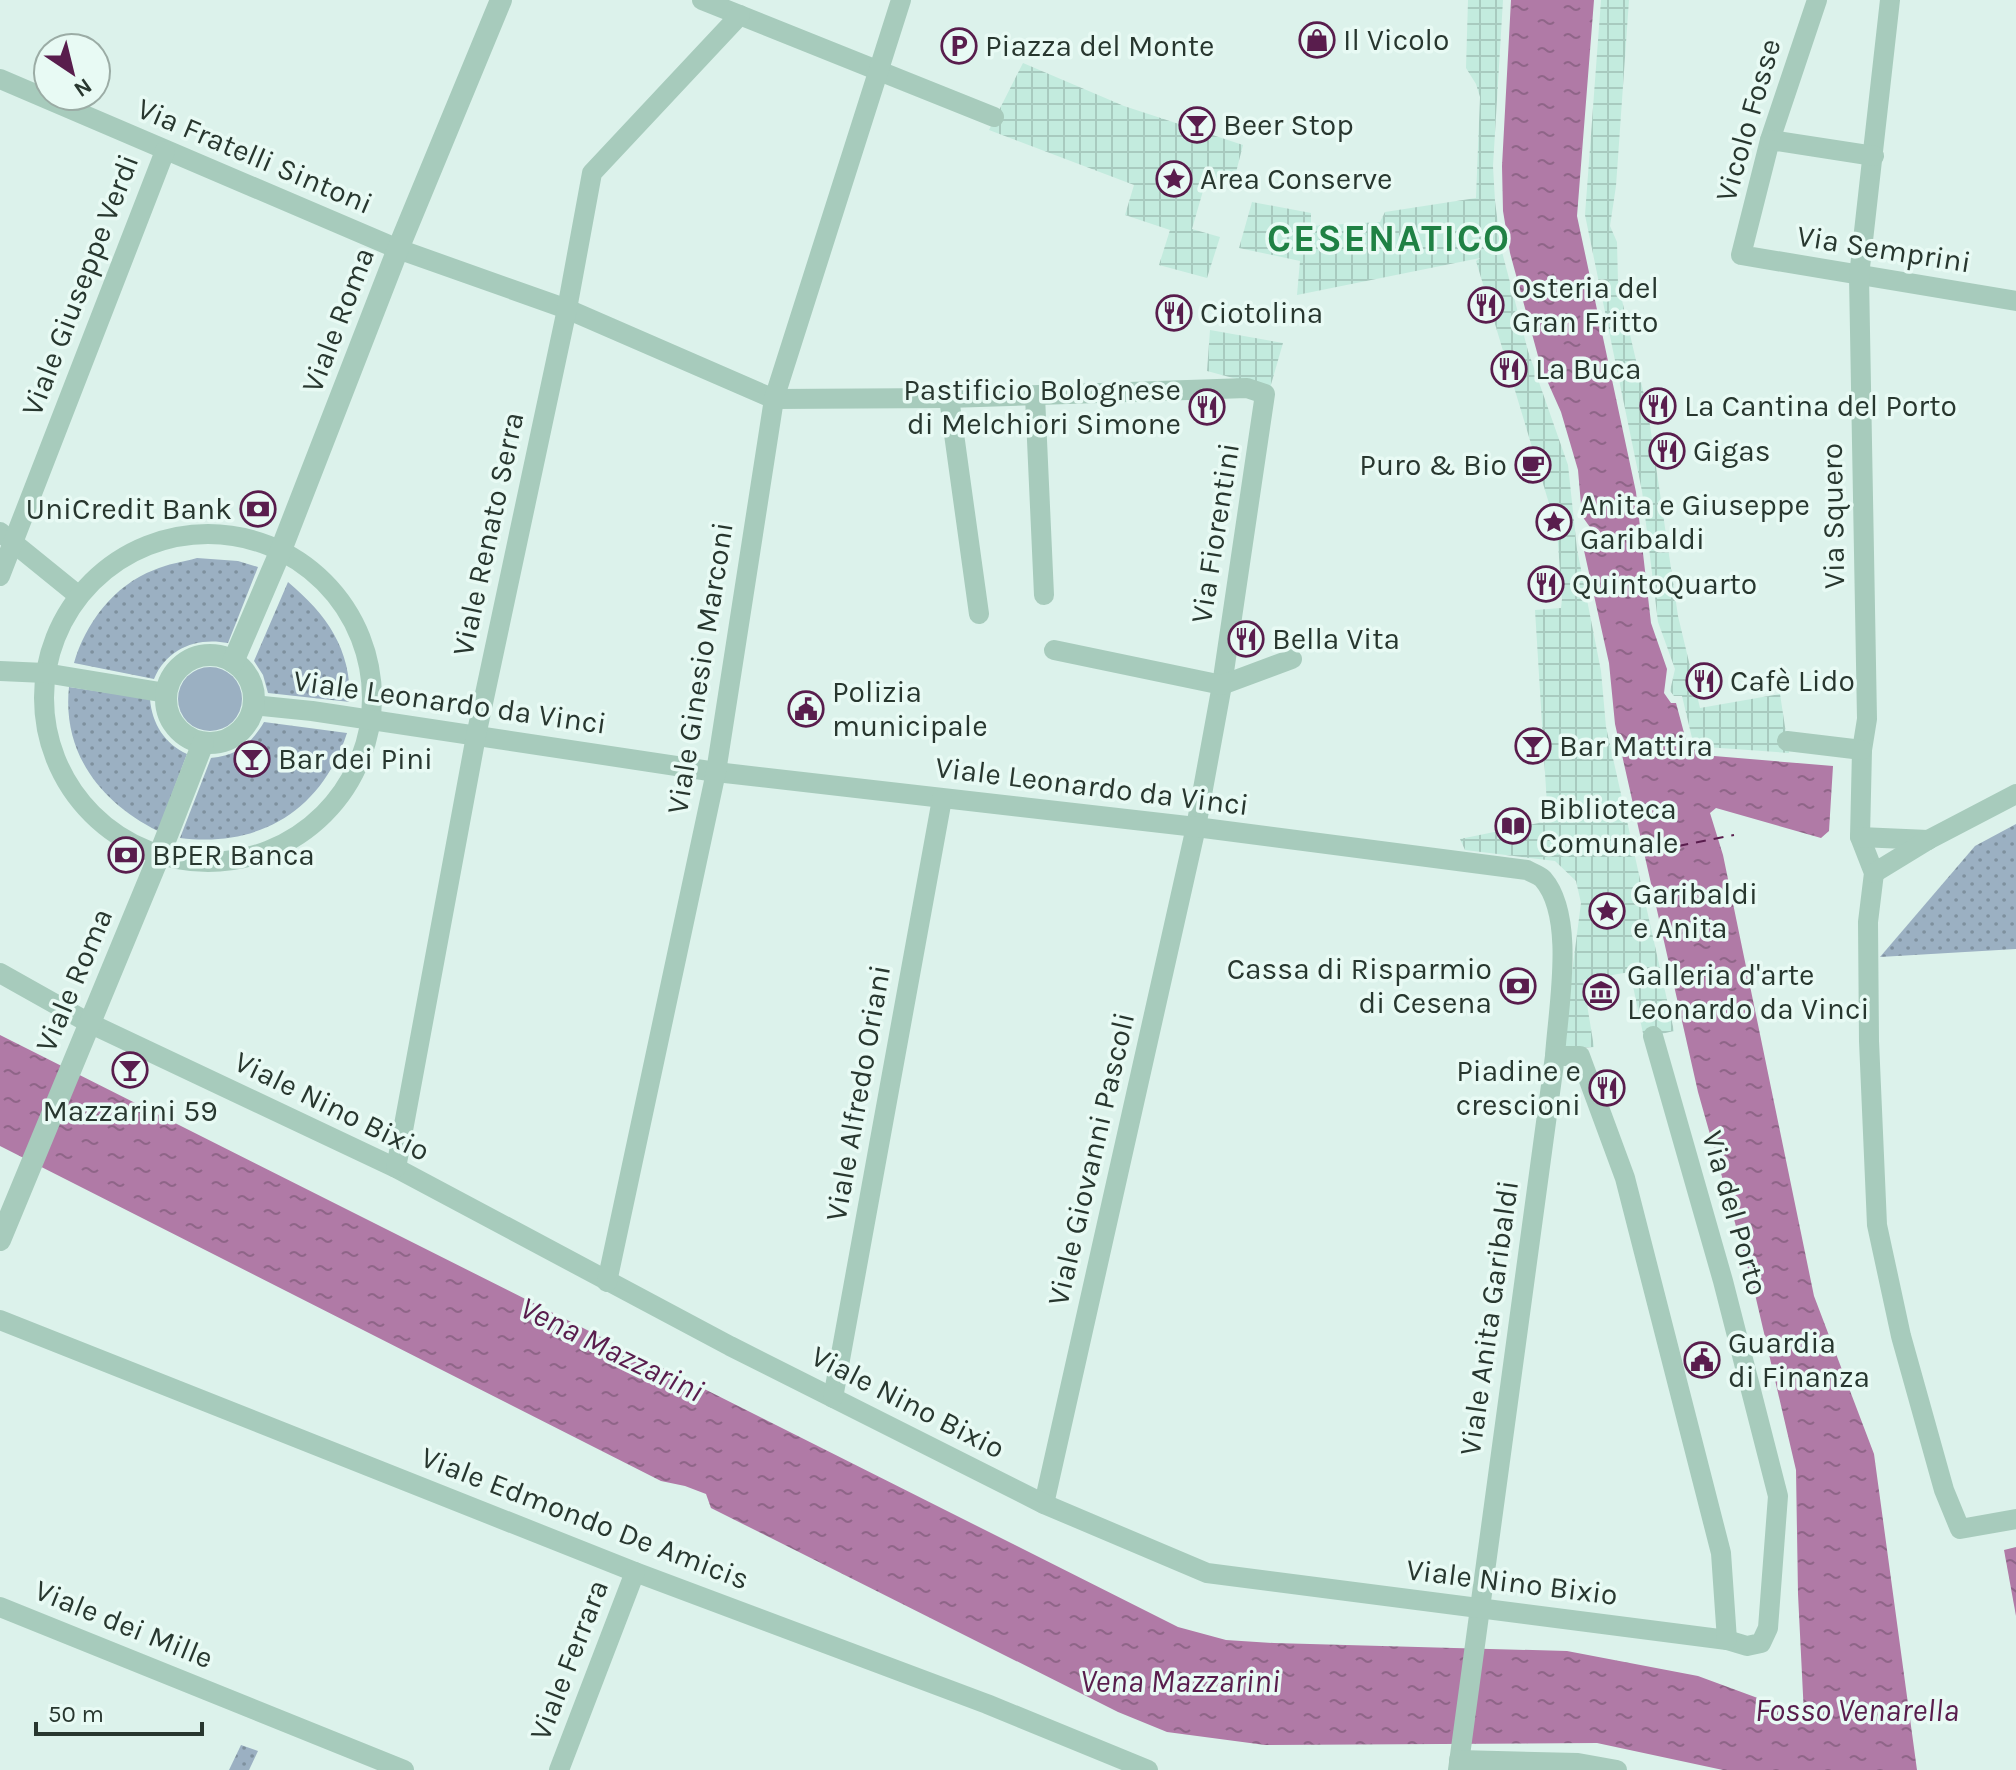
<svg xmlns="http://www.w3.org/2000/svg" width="2016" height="1770" font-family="Karla,sans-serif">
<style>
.grass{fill:#9bb0c2}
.park{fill:url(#park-dots)}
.plaza{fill:url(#plaza-grid)}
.water{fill:url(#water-ripples)}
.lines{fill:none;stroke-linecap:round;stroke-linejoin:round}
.ferry{stroke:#591d4d;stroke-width:2;stroke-dasharray:10 8;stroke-linecap:butt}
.minor{stroke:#a7cbbc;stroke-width:20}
.tertiary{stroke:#a7cbbc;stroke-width:22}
.labels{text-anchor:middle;stroke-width:7;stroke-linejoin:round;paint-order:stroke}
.poi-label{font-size:30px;fill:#28372f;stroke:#e8faf4;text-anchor:start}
.street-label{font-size:30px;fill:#28372f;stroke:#e8faf4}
.water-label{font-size:32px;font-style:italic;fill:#591d4d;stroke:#e8faf4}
.district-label{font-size:38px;font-weight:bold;letter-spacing:2px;fill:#1f8144;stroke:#e8faf4}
</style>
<defs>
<pattern id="park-dots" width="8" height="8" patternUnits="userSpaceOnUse" patternTransform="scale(2)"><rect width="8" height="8" fill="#9bb0c2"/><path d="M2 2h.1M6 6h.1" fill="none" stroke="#7e909e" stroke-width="1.8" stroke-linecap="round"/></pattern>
<pattern id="plaza-grid" width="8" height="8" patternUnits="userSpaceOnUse" patternTransform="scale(2)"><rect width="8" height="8" fill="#c3ebde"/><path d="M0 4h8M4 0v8" fill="none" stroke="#a8cabf"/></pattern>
<pattern id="water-ripples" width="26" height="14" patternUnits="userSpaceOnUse" patternTransform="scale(2)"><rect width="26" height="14" fill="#b07aa6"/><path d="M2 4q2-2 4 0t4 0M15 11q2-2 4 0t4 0" fill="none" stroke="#8f6588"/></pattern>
</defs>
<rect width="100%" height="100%" fill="#dcf2eb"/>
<circle class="grass" cx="210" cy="699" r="32"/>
<g class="park">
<path d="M197,558L238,561L258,567L228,643C197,637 167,648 154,679L74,663C85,624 114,585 154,570C167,564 183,562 197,558Z"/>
<path d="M288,582C327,615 351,648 350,702L268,693L263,675L254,661Z"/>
<path d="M69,687L150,699C152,724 165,744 187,754L158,831C101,803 62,753 69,687Z"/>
<path d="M264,722L347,733C322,810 260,848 180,838L211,758C236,756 252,743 264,722Z"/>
<polygon points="2016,824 2016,949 1880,957 1975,846"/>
<polygon points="241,1745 258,1751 249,1770 229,1770"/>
</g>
<g class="plaza">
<polygon points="1468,0 1503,0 1493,166 1495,201 1501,248 1528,351 1568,465 1577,549 1601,671 1606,727 1674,1031 1644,1038 1630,972 1583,980 1594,1047 1562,1049 1581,903 1576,881 1555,861 1465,850 1460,839 1548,821 1535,610 1561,608 1562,599 1557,530 1476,261 1480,258 1297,295 1300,261 1239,248 1252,202 1311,213 1311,226 1380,222 1385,212 1476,198 1480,97 1476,84 1466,68"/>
<polygon points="1601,0 1629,0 1616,186 1610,226 1617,242 1618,283 1648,412 1678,616 1700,708 1780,694 1789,753 1706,747 1692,738 1682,696 1674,696 1670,691 1675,669 1658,622 1642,491 1585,215"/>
<polygon points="1023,63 1124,106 1243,145 1233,184 1207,177 1192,229 1220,237 1207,278 1159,265 1170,230 1125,215 1134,185 989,130"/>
<polygon points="1210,330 1283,343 1270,388 1207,371"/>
</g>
<g class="water">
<polygon points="1511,0 1594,0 1577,216 1636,492 1651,623 1667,669 1664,693 1671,703 1676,703 1687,744 1702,755 1833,766 1829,831 1821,838 1716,808 1710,813 1723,855 1814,1296 1874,1454 1917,1770 1723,1770 1597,1743 1265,1745 1167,1732 1118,1712 711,1508 706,1494 685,1486 661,1481 0,1146 0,1035 1178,1627 1226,1640 1274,1643 1567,1651 1698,1676 1804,1715 1798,1594 1796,1470 1754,1290 1698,1092 1615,724 1609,663 1583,546 1595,546 1597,537 1582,516 1578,470 1561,412 1541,367 1510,253 1503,211 1502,166"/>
<polygon points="2016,1547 2016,1616 2004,1550"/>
</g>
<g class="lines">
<polyline class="ferry" points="1643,853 1734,835"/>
<g class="minor">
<polyline points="702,0 994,117"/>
<polyline points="1817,0 1770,140 1741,255 2016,301"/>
<polyline points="1890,0 1859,276 1867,719 1862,750 1860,837 1874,873 1868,922 1869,1041 1877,1225 1901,1336 1944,1490 1960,1529 2016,1519"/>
<polyline points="0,79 398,249 567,309 774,399 949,398 1247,388 1265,394 1222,685 1196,827 1044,1504"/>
<polyline points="1770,140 1874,156"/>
<polyline points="1035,396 1044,595"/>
<polyline points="949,398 979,614"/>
<polyline points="0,532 79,596"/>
<circle cx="208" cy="698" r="164"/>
<polyline points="0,576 165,151"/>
<polyline points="1054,650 1222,685 1292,659"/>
<polyline points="0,671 45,673 166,693"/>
<path d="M253,705L312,711L716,772L1196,827L1527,870C1532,873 1539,875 1543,879C1576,917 1558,1008 1555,1056L1458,1770"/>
<polyline points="1787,741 1862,750"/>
<polyline points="1860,837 1928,840"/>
<polyline points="1874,873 1928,840 2016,794"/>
<polyline points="0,973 89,1023 396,1168 730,1346 1044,1504 1207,1573 1727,1640 1747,1646 1761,1643 1768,1628 1778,1496 1723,1281 1653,1036"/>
<polyline points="1555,1056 1580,1056 1625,1178 1721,1553 1727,1640"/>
<polyline points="396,1168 476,736 567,309 592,173 740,15"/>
<polyline points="607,1282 716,772 774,399 901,0"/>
<polyline points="0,1320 635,1572 987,1704 1148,1770"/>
<polyline points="833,1398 942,799"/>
<polyline points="0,1607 404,1770"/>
<polyline points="1459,1760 1578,1763 1617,1770"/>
<polyline points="559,1770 635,1572"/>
</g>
<g class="tertiary">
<circle cx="210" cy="699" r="44"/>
<polyline points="233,662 281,550 398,249 501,0"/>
<polyline points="0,1240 159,856 203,743"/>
</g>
</g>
<defs>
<symbol id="shop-ring" viewBox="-11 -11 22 22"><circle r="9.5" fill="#e8faf4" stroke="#591d4d" stroke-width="1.5"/><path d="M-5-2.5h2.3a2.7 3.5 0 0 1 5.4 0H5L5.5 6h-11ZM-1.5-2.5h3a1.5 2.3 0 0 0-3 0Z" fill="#591d4d"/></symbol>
<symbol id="parking-ring" viewBox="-11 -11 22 22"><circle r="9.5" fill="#e8faf4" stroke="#591d4d" stroke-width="1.5"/><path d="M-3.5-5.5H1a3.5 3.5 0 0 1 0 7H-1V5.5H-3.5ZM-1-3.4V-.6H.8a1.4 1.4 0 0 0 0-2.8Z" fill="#591d4d"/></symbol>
<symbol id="bar-ring" viewBox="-11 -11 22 22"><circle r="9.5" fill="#e8faf4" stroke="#591d4d" stroke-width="1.5"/><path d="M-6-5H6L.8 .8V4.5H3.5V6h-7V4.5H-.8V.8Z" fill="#591d4d"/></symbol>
<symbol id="sight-ring" viewBox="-11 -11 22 22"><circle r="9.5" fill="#e8faf4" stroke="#591d4d" stroke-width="1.5"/><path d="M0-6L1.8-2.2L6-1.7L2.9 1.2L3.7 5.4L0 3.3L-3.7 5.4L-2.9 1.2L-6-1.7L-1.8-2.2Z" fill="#591d4d"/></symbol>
<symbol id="restaurant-ring" viewBox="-11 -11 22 22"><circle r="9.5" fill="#e8faf4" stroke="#591d4d" stroke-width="1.5"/><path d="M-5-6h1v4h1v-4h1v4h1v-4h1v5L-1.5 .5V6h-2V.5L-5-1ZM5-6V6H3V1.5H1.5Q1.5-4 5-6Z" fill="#591d4d"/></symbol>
<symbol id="cafe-ring" viewBox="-11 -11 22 22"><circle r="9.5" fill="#e8faf4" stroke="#591d4d" stroke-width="1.5"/><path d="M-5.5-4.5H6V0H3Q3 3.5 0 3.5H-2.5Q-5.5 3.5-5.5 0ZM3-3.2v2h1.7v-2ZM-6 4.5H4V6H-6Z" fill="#591d4d"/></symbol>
<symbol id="bank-ring" viewBox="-11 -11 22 22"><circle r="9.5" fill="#e8faf4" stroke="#591d4d" stroke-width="1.5"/><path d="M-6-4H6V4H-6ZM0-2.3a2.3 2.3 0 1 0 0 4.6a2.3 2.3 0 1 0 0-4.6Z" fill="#591d4d"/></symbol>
<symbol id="civic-ring" viewBox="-11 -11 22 22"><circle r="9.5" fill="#e8faf4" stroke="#591d4d" stroke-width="1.5"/><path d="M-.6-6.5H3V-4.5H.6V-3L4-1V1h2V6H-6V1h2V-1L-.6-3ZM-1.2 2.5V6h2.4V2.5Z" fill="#591d4d"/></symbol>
<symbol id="library-ring" viewBox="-11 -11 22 22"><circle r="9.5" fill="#e8faf4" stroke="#591d4d" stroke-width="1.5"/><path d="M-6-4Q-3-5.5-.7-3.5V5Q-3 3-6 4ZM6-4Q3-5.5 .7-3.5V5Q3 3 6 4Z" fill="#591d4d"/></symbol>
<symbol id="museum-ring" viewBox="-11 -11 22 22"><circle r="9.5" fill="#e8faf4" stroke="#591d4d" stroke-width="1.5"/><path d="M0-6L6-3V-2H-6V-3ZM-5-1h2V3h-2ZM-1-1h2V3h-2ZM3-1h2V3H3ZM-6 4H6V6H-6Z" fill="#591d4d"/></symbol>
</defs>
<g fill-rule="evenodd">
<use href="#shop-ring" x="1297" y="20" width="40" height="40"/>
<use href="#parking-ring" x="939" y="26" width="40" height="40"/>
<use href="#bar-ring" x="1177" y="105" width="40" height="40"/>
<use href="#sight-ring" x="1154" y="159" width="40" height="40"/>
<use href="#restaurant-ring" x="1466" y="285" width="40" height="40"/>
<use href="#restaurant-ring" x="1154" y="293" width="40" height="40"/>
<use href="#restaurant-ring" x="1489" y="349" width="40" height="40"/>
<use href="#restaurant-ring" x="1638" y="386" width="40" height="40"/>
<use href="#restaurant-ring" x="1187" y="387" width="40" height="40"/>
<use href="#restaurant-ring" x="1647" y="431" width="40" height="40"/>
<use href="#cafe-ring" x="1513" y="445" width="40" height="40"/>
<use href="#bank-ring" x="238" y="489" width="40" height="40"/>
<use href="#sight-ring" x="1534" y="502" width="40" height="40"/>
<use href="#restaurant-ring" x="1526" y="564" width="40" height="40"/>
<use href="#restaurant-ring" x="1226" y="619" width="40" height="40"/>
<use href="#restaurant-ring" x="1684" y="661" width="40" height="40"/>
<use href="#civic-ring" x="786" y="689" width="40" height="40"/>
<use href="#bar-ring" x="1513" y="726" width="40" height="40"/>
<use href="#bar-ring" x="232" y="739" width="40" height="40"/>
<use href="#library-ring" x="1493" y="806" width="40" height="40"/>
<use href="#bank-ring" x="106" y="835" width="40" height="40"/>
<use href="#sight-ring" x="1587" y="891" width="40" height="40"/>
<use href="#bank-ring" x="1498" y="966" width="40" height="40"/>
<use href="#museum-ring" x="1581" y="972" width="40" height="40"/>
<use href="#bar-ring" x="110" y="1050" width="40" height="40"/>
<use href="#restaurant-ring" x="1587" y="1068" width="40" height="40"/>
<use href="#civic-ring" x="1682" y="1340" width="40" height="40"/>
</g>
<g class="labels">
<g class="poi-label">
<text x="1343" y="50">Il Vicolo</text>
<text x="985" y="56">Piazza del Monte</text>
<text x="1223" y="135">Beer Stop</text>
<text x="1200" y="189">Area Conserve</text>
<text x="1512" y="298">Osteria del<tspan x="1512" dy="34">Gran Fritto</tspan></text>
<text x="1200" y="323">Ciotolina</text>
<text x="1535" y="379">La Buca</text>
<text x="1181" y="400" text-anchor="end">Pastificio Bolognese<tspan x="1181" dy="34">di Melchiori Simone</tspan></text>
<text x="1684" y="416">La Cantina del Porto</text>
<text x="1693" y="461">Gigas</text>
<text x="1507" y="475" text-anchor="end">Puro &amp; Bio</text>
<text x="1580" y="515">Anita e Giuseppe<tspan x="1580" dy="34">Garibaldi</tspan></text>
<text x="232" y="519" text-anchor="end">UniCredit Bank</text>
<text x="1572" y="594">QuintoQuarto</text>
<text x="1272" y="649">Bella Vita</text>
<text x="1730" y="691">Cafè Lido</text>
<text x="832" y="702">Polizia<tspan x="832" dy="34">municipale</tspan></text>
<text x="1559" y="756">Bar Mattira</text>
<text x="278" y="769">Bar dei Pini</text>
<text x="1539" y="819">Biblioteca<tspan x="1539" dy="34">Comunale</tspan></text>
<text x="152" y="865">BPER Banca</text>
<text x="1633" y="904">Garibaldi<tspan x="1633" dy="34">e Anita</tspan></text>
<text x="1492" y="979" text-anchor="end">Cassa di Risparmio<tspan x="1492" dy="34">di Cesena</tspan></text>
<text x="1627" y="985">Galleria d'arte<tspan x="1627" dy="34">Leonardo da Vinci</tspan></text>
<text x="1581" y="1081" text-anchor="end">Piadine e<tspan x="1581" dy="34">crescioni</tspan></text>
<text x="130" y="1121" text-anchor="middle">Mazzarini 59</text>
<text x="1728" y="1353">Guardia<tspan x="1728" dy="34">di Finanza</tspan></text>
</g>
<g class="street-label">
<text transform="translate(1748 120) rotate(-74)" y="10">Vicolo Fosse</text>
<text transform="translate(255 156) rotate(23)" y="10">Via Fratelli Sintoni</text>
<text transform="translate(1884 249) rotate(9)" y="10">Via Semprini</text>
<text transform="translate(80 285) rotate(-69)" y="10">Viale Giuseppe Verdi</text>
<text transform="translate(338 320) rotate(-69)" y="10">Viale Roma</text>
<text transform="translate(1833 516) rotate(-91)" y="10">Via Squero</text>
<text transform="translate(1215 533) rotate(-81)" y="10">Via Fiorentini</text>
<text transform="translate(488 534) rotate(-78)" y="10">Viale Renato Serra</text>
<text transform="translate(700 668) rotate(-81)" y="10">Viale Ginesio Marconi</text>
<text transform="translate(450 702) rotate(8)" y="10">Viale Leonardo da Vinci</text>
<text transform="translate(1092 786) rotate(7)" y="10">Viale Leonardo da Vinci</text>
<text transform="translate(74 980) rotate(-67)" y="10">Viale Roma</text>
<text transform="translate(858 1093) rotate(-80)" y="10">Viale Alfredo Oriani</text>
<text transform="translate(332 1106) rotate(26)" y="10">Viale Nino Bixio</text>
<text transform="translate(1091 1159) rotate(-77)" y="10">Viale Giovanni Pascoli</text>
<text transform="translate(1735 1213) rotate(74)" y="10">Via del Porto</text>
<text transform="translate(1489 1318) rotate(-82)" y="10">Viale Anita Garibaldi</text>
<text transform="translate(908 1402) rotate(27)" y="10">Viale Nino Bixio</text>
<text transform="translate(585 1518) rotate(21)" y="10">Viale Edmondo De Amicis</text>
<text transform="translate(1512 1582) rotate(7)" y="10">Viale Nino Bixio</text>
<text transform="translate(124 1624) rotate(22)" y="10">Viale dei Mille</text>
<text transform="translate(569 1660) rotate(-69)" y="10">Viale Ferrara</text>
</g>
<g class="water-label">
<text transform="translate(612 1349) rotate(26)" y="11">Vena Mazzarini</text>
<text x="1180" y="1692">Vena Mazzarini</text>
<text x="1857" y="1721">Fosso Venarella</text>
</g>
<g class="district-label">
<text x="1389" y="251">CESENATICO</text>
</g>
</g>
<g transform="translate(72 72) rotate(145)"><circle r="38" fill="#e8faf4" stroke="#9baca5" stroke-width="2"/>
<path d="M0-6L14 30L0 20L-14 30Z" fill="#591d4d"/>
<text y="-12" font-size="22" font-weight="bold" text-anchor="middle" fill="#28372f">N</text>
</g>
<path d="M36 1722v12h166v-12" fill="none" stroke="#28372f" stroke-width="4"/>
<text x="48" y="1722" font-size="24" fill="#28372f" stroke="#e8faf4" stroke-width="6" paint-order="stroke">50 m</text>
</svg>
